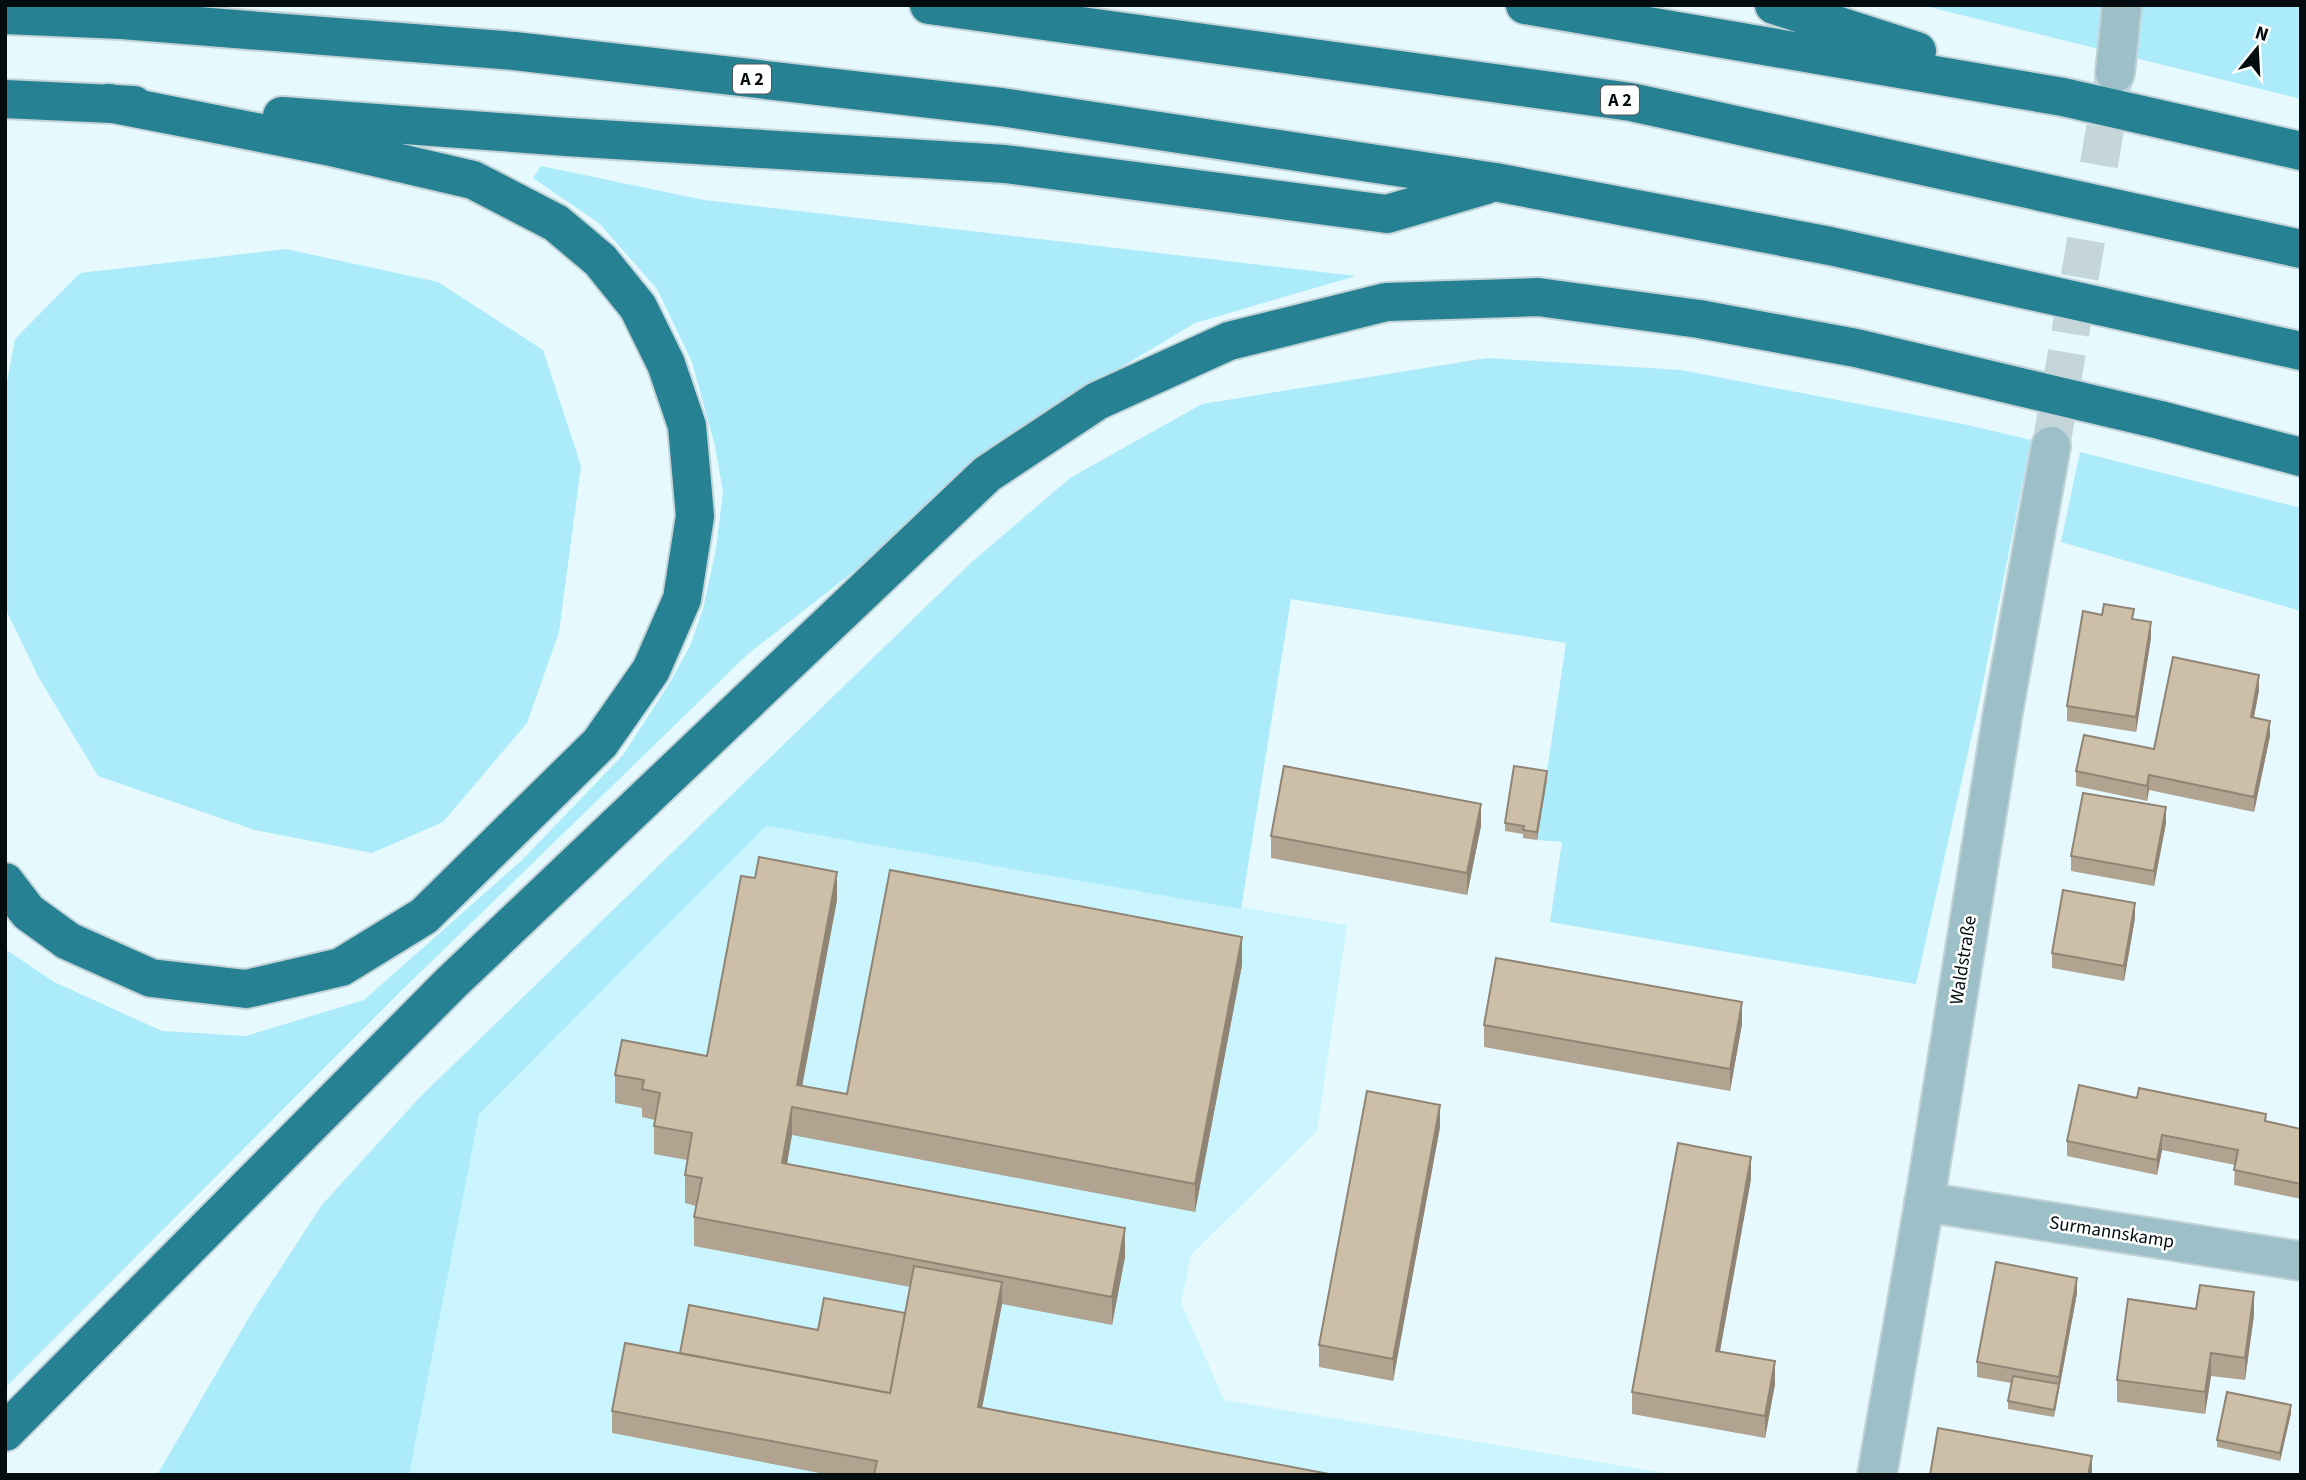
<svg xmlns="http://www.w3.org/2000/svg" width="2306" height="1480" font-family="'Source Sans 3',sans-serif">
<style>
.built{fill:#caf5ff}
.green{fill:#acebf9}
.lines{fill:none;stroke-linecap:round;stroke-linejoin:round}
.minor-tunnel{stroke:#c4d6da;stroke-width:38;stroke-dasharray:38 19;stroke-linecap:butt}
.minor-casing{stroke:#c2d3d8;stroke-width:42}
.motorway-casing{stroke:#c2d3d8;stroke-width:42}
.minor{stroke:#9dc0c8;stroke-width:38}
.motorway{stroke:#268192;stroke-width:38}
.wall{fill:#b0a390}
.shaded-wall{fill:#908575}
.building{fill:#cdbea7;stroke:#908575;stroke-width:2}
.labels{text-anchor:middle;stroke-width:5;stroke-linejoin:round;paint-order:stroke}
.shield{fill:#fff;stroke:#4f5658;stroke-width:2}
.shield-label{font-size:18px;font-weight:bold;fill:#030d10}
.street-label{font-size:19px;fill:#030d10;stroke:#fff}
</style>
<rect width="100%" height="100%" fill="#e6f9fe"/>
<polygon class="built" points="766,826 1347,925 1317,1131 1191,1255 1181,1303 1224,1400 1676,1475 409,1475 478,1114"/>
<g class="green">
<polygon points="1921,5 2301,5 2301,99"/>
<polygon points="541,166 704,200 1356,276 1195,323 1021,427 853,572 749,653 401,991 5,1388 5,949 54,982 162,1031 246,1036 364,1000 521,861 623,755 669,684 690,646 703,609 716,549 723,492 715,446 692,362 657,289 600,224 533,178"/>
<polygon points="286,249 438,282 543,350 581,466 559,632 527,723 443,822 372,853 255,830 98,776 39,678 5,608 5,392 15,339 80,273"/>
<polygon points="1487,358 1681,370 1963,424 2031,440 1978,708 1916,984 1550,922 1562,842 1537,840 1566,643 1291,599 1241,909 766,826 479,1114 409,1475 157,1475 251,1314 321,1206 420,1097 973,561 1070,478 1202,404"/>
<polygon points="2080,452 2301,508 2301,611 2061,542"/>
</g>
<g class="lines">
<polyline class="minor-tunnel" points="2051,446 2114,76"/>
<defs>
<g id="minor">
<polyline points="2115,73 2122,5"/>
<polyline points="1924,1202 2301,1261"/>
<polyline points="1877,1475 1927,1187 2003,712 2051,446"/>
</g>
<g id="motorway">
<polyline points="929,5 1631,102 2301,249"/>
<polyline points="1525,5 2063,97 2301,151"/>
<polyline points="1774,5 1917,51"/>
<polyline points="5,15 122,20 514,51 1001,107 1495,182 1830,246 2301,351"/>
<polyline points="5,99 134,105"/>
<polyline points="282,116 567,137 1005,164 1387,214 1486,185"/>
<polyline points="5,882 28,912 68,941 151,978 246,989 341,967 424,916 600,743 651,670 682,599 695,516 687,426 666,364 638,307 600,260 556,223 473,180 327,146 109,103"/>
<polyline points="5,1432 452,982 987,474 1097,401 1229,341 1386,302 1538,297 1699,319 1856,348 2160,420 2301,457"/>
</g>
</defs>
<use href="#minor" class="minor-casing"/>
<use href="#motorway" class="motorway-casing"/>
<use href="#minor" class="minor"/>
<use href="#motorway" class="motorway"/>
</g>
<g class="wall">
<polygon points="2102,615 2134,620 2151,638 2136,732 2067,721 2067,706"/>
<polygon points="2259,690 2254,717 2270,736 2254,812 2149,790 2147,801 2076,786 2076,771 2154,749"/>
<polygon points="1547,779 1537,840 1523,838 1523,834 1505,831 1505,823"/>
<polygon points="2166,823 2154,886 2071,871 2071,856"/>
<polygon points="1481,826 1467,895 1271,858 1271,836"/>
<polygon points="837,900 802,1086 847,1094 1242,965 1195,1212 792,1135 787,1164 1125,1257 1112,1325 1002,1304 982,1408 1334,1475 830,1475 612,1433 612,1411 680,1353 905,1313 910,1287 694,1246 694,1217 696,1206 685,1203 685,1175 687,1160 654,1154 654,1126 655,1120 642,1117 642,1108 615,1103 615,1075 707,1056"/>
<polygon points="2135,918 2124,981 2052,968 2052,953"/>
<polygon points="1742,1024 1730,1091 1484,1047 1484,1025"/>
<polygon points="2137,1098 2266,1121 2301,1129 2301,1199 2234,1185 2235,1165 2162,1150 2157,1175 2067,1156 2067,1141"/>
<polygon points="1440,1127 1393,1381 1319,1367 1319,1345"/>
<polygon points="1751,1179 1720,1351 1775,1384 1765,1438 1632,1414 1632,1392"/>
<polygon points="2077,1293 2054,1417 2008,1409 2008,1401 2011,1383 1977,1377 1977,1362"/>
<polygon points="2196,1309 2254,1315 2245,1380 2211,1376 2205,1414 2117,1402 2117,1380"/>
<polygon points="2291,1413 2280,1461 2217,1447 2217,1440"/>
</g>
<g class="shaded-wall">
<polygon points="2151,622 2151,638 2136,732 2136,717"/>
<polygon points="2259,675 2259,690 2251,732 2251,717"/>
<polygon points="2270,721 2270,736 2254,812 2254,797"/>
<polygon points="1547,771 1547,779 1537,840 1537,832"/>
<polygon points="2149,775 2149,790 2147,801 2147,786"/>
<polygon points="1481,804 1481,826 1467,895 1467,873"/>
<polygon points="2166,807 2166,823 2154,886 2154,871"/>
<polygon points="837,872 837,900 798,1108 797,1085"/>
<polygon points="2135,903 2135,918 2124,981 2124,966"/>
<polygon points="1242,937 1242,965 1195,1212 1195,1184"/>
<polygon points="1742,1002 1742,1024 1730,1091 1730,1069"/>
<polygon points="1440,1105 1440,1127 1393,1381 1393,1359"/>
<polygon points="792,1107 792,1135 782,1191 782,1163"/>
<polygon points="2162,1135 2162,1150 2157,1175 2157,1160"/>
<polygon points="1751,1157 1751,1179 1716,1373 1716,1351"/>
<polygon points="1125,1228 1125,1257 1112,1325 1112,1297"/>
<polygon points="2077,1278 2077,1293 2054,1417 2059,1377"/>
<polygon points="1002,1282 1002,1304 978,1429 978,1407"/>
<polygon points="2254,1292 2254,1315 2245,1380 2245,1358"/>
<polygon points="2211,1353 2211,1376 2205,1414 2205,1392"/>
<polygon points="1775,1361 1775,1384 1765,1438 1765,1416"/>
<polygon points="2291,1405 2291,1413 2280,1461 2280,1453"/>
<polygon points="2092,1456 2092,1475 2088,1475"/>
</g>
<g class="building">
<polygon points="2104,604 2134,609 2132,619 2151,622 2136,717 2067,706 2083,611 2102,615"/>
<polygon points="2173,657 2259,675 2251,717 2270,721 2254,797 2149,775 2147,786 2076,771 2084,735 2154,749"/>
<polygon points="1284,766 1481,804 1467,873 1271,836"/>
<polygon points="1514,766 1547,771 1537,832 1523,830 1524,826 1505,823"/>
<polygon points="2083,793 2166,807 2154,871 2071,856"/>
<polygon points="759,857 837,872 797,1085 847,1094 890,870 1242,937 1195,1184 792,1107 782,1163 1125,1228 1112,1297 694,1217 702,1178 685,1175 692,1133 654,1126 660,1093 642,1089 644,1080 615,1075 622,1040 707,1056 741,876 755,878"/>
<polygon points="2063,890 2135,903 2124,966 2052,953"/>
<polygon points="1496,958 1742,1002 1730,1069 1484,1025"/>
<polygon points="2079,1085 2137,1098 2139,1088 2266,1114 2265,1121 2301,1129 2301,1184 2234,1170 2238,1150 2162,1135 2157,1160 2067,1141"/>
<polygon points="1367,1091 1440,1105 1393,1359 1319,1345"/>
<polygon points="1678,1143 1751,1157 1716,1351 1775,1361 1765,1416 1632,1392"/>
<polygon points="1996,1262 2077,1278 2059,1377 1977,1362"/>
<polygon points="914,1266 1002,1282 978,1407 1334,1475 874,1475 877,1461 612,1411 625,1343 890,1393"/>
<polygon points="2200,1285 2254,1292 2245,1358 2211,1353 2205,1392 2117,1380 2128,1299 2196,1309"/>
<polygon points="824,1298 905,1313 890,1393 680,1353 689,1305 818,1330"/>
<polygon points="2013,1376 2059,1384 2054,1410 2008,1401"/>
<polygon points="2227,1392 2291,1405 2280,1453 2217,1440"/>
<polygon points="1938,1428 2092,1456 2088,1475 1930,1475"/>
</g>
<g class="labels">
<g class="shield">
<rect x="733" y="64.5" width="38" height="29" rx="5"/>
<rect x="1601" y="85.5" width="38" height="29" rx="5"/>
</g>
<g class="shield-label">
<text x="752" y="85">A 2</text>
<text x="1620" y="106">A 2</text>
</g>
<g class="street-label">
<text transform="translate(1962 960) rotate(-81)" y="7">Waldstraße</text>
<text transform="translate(2112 1231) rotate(9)" y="7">Surmannskamp</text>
</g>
</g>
<rect width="2306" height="1480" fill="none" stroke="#030d10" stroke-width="14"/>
<g transform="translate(2257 49) rotate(18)" stroke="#ffffff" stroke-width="5" paint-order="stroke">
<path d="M0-5L12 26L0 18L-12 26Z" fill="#030d10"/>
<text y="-10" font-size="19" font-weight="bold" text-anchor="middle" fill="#030d10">N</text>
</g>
</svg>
